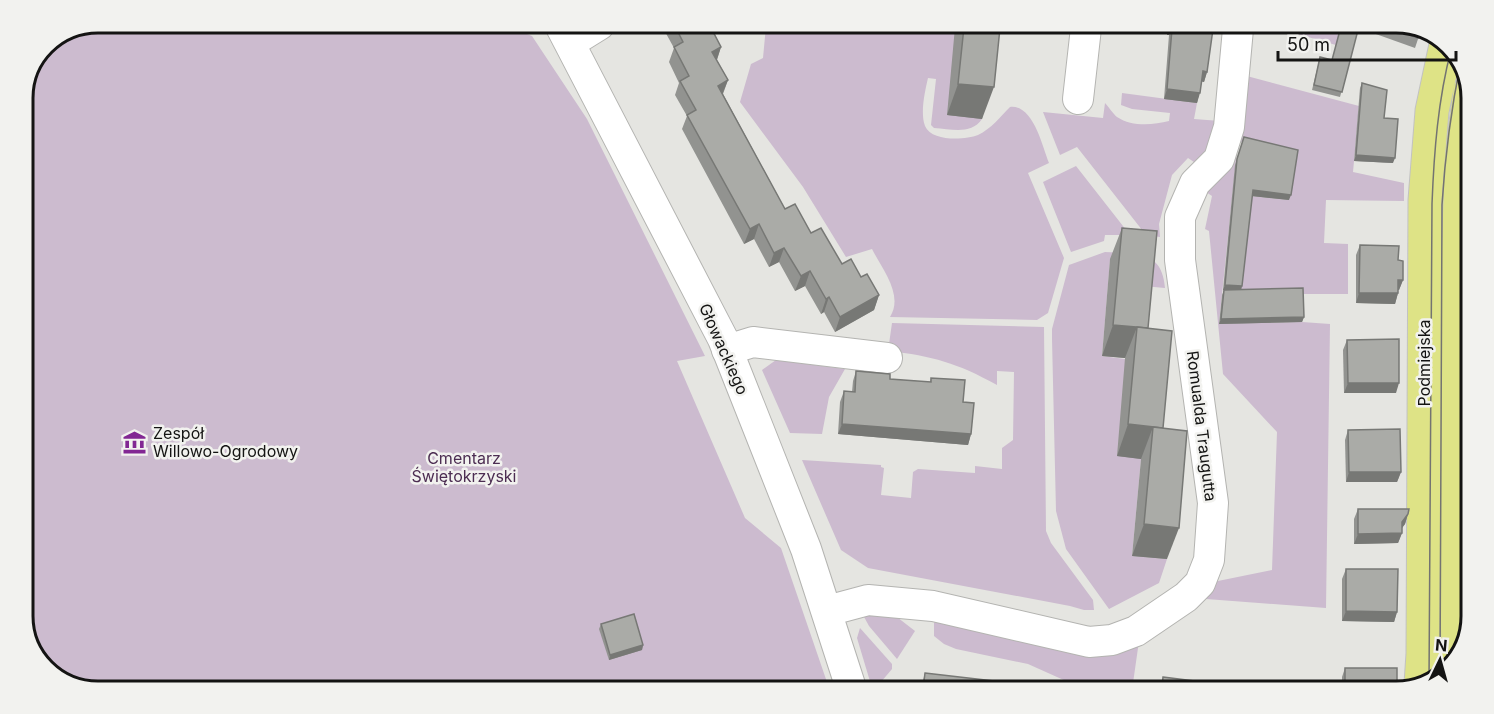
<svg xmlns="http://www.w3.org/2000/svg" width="1494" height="714" font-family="Inter,sans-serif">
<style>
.green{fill:#ccbbcf}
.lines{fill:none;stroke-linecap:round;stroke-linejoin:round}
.minor-casing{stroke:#b4b4b1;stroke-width:32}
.major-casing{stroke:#c2c2c2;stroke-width:35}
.minor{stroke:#fff;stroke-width:30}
.major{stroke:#dee386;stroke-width:33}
.tram{stroke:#737371;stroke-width:1.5}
.wall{fill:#929390}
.shaded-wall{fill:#777875}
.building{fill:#aaaba7;stroke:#777875;stroke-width:1.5}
.labels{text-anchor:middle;stroke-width:5;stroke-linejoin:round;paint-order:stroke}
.street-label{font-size:16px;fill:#141413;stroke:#f2f2ef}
.poi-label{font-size:16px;fill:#141413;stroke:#f2f2ef;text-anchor:start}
.park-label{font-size:16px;fill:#4c2d52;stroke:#f2f2ef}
.rim{fill:none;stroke:#141413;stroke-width:3}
</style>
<rect width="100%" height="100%" fill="#e5e5e1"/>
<g class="green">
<polygon points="98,23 505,25 532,36 587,119 705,356 677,361 745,518 781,548 829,688 65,684 35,658 23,621 23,93 45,44"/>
<path d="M766,26L955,27L982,119C971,135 952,129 934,128L931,125L936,79L928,78C925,91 920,113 925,126C932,142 965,140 978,135C991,129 1001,116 1010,107C1033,104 1042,145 1049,163L1028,173L1064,258L1048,313L1037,320L890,317C904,295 882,269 872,249L846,257L803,187L740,102L751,64L763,58Z"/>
<polygon points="1280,29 1341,30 1336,45"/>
<polygon points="1243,75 1359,106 1353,172 1404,183 1404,201 1326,200 1324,243 1348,244 1348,294 1240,294 1251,196 1289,200 1296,155 1238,141 1219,323 1302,322 1330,324 1326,608 1193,598 1213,582 1272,570 1277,432 1223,374 1209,231 1205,229 1212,196 1200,188"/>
<path d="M1122,93L1197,103L1194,119L1220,121L1200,166L1188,158L1172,175L1159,224L1160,237L1146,235L1077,147L1060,155L1043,112L1103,118L1105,103C1109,107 1113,114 1117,117C1132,127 1153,125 1169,121L1170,113L1132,109L1121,105Z"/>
<polygon points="1076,166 1130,235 1105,235 1104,241 1071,252 1043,182"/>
<path d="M1105,252C1137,254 1162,250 1165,288L1143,286L1110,260L1102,356L1125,359L1141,459L1132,556L1167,559L1159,583L1109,609L1066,549L1056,511L1052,339V329L1069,265Z"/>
<path d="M892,323L1044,327L1046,531L1051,543L1093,600L1094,610H1084L1070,606L868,568L841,550L802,460L881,465V467L884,468L881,495L911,498L913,472L918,469L975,473V466L1002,469V448L1013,440L1014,372L997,371V385C957,363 933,356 888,351Z"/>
<polygon points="776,360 845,369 829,397 822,434 790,433 762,370"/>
<polygon points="893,614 915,631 897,659 869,626 863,615"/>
<polygon points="939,616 1139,641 1132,690 1086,690 1028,664 956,649 944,644 934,636 934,623"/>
<polygon points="860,628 892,664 892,669 875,689 872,688 857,638"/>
</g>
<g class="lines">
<defs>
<g id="minor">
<polyline points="560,25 723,339 806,549 851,688"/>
<polyline points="570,43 599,25"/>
<polyline points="1078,99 1086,28"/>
<polyline points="727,350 753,342 887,358"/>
<polyline points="827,611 868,600 933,606 1089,642 1112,640 1136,631 1186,597 1200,583 1209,560 1213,503 1180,260 1180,217 1195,183 1219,159 1229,127 1238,29"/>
</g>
<g id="major">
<polyline points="1458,656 1455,482 1457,301 1461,164 1470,91"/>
<polyline points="1421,684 1423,654 1425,200 1432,111 1446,45"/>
</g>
</defs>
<use href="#minor" class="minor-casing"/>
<use href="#major" class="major-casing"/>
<use href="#minor" class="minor"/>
<use href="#major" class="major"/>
<g class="tram">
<path d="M1440,676L1442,205C1445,156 1451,109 1461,61"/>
<path d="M1429,682L1432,204C1434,152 1438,100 1451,50"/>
</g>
</g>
<g class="wall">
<polygon points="664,26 711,26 721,47 717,60 728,80 723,94 785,209 811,233 842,264 861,277 879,295 874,310 835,332 824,312 821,314 805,286 795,291 779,262 769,267 754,239 744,244 682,129 687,116 675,95 679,83 669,62 674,48 663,28"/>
<polygon points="955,27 1000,28 982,119 947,115"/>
<polygon points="1167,29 1213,29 1207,72 1204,82 1202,81 1197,103 1164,99 1169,35 1167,35"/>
<polygon points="1340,30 1358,30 1340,97 1312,90 1320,57 1332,60"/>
<polygon points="1374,30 1421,30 1415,48 1373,33"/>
<polygon points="1362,83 1384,118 1393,163 1354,161 1360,88"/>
<polygon points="1244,137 1289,200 1252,196 1241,289 1304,317 1302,322 1219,324 1222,295 1224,290 1223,290 1235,165"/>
<polygon points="1122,228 1148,328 1163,428 1167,559 1132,556 1141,459 1117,456 1125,358 1102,356 1110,259"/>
<polygon points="1360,245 1398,260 1403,280 1399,290 1398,290 1398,293 1395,304 1356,303 1356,255"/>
<polygon points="1347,340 1396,393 1344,393 1343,350"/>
<polygon points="856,371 890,379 930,382 931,378 963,402 971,434 968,445 838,434 840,402 844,391 852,392 853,381"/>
<polygon points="1348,430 1401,472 1397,482 1346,482 1345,440"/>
<polygon points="1358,509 1408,514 1405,524 1402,528 1402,533 1398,543 1354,544 1354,519"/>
<polygon points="1346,569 1397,612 1394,622 1342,621 1342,579"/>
<polygon points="601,624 643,645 642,650 609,660 599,629"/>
<polygon points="1345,668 1397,691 1342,691 1342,677"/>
<polygon points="925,673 1054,690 921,689"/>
<polygon points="1163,677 1243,691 1158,690"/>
</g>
<g class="shaded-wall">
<polygon points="1169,29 1171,29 1169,35 1167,35"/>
<polygon points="721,47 716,62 712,52"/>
<polygon points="1203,71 1207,72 1204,82 1199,81"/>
<polygon points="728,80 722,95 718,86"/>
<polygon points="958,84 994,87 982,119 947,115"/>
<polygon points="1167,89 1200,93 1197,103 1164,99"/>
<polygon points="1356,155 1395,158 1393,163 1354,161"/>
<polygon points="1253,190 1291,195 1289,200 1251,196"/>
<polygon points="759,224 754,239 744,244 750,229"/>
<polygon points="784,248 779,262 769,267 774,253"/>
<polygon points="810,271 805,286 795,291 801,276"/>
<polygon points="1398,280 1403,280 1399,290 1395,290"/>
<polygon points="1225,285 1242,286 1241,291 1223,290"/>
<polygon points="1359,293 1398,293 1395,304 1356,303"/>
<polygon points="879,295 874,310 835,332 840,317"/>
<polygon points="829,297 824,312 821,314 826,299"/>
<polygon points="1304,317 1302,322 1219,324 1221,319"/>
<polygon points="1113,325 1148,328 1137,327 1125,358 1102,356"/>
<polygon points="1348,383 1399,383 1396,393 1344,393"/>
<polygon points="842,424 971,434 968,445 838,434"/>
<polygon points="1128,424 1153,427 1141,459 1117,456"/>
<polygon points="1349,472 1401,472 1397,482 1346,482"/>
<polygon points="1408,514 1405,524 1398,533 1402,522"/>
<polygon points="1144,524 1179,528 1167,559 1132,556"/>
<polygon points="1402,533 1398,543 1354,544 1358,534"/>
<polygon points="1346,611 1397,612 1394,622 1342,621"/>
<polygon points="643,645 642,650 609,660 610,655"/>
</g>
<g class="building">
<polygon points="675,26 710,26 721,47 712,52 728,80 718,86 785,209 795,204 811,233 821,228 842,264 851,259 861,277 867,274 879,295 840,317 829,297 826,299 810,271 801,276 784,248 774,253 759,224 750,229 687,115 696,110 680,81 689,76 674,47 683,42"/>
<polygon points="964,27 1000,28 994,87 958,84"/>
<polygon points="1172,29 1213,29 1207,72 1203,71 1200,93 1167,89"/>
<polygon points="1340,30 1358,30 1342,92 1314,85 1320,57 1332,60"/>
<polygon points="1396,30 1421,30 1418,38"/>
<polygon points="1362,83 1387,90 1384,118 1398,119 1395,158 1356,155"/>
<polygon points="1244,137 1298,150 1291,195 1253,190 1242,286 1225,285 1237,159"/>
<polygon points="1122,228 1157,231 1148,328 1113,325"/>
<polygon points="1360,245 1399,246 1398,260 1403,261 1403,280 1398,280 1398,293 1359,293"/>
<polygon points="1303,288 1304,317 1221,319 1224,290"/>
<polygon points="1137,327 1172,331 1163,428 1128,424"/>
<polygon points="1399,339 1399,383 1348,383 1347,340"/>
<polygon points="856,371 890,374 890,379 931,382 931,378 965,380 963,402 974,403 971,434 842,424 844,391 855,392"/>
<polygon points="1153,427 1187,431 1179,528 1144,524"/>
<polygon points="1400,429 1401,472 1349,472 1348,430"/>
<polygon points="1358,509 1409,509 1408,514 1402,522 1402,533 1358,534"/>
<polygon points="1346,569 1398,569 1397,612 1346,611"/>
<polygon points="634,614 643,645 610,655 601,624"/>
<rect x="1345" y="668" width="52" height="23"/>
<polygon points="925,673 1054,688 1054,690 923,689"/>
<polygon points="1163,677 1242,687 1243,691 1162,690"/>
</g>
<defs>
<symbol id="museum-bare" viewBox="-9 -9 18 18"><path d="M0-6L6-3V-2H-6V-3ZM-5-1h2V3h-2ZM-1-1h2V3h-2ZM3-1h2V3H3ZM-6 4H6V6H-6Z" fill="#822793" stroke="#f2f2ef" stroke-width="2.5" paint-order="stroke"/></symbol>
</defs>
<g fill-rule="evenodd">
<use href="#museum-bare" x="118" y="426" width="33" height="33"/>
</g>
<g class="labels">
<g class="street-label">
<text transform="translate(724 349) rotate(66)" y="6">Głowackiego</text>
<text transform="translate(1424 363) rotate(-90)" y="6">Podmiejska</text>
<text transform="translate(1202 426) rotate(83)" y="6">Romualda Traugutta</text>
</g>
<g class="poi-label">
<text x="153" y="439">Zespół<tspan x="153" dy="18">Willowo-Ogrodowy</tspan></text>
</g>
<g class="park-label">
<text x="464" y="464">Cmentarz<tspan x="464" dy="18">Świętokrzyski</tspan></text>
</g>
</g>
<path d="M0 0H1494V714H0ZM98 33H1396A65 65 0 0 1 1461 98V616A65 65 0 0 1 1396 681H98A65 65 0 0 1 33 616V98A65 65 0 0 1 98 33Z" fill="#f2f2ef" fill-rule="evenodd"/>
<path class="rim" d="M98 33H1396A65 65 0 0 1 1461 98V616A65 65 0 0 1 1396 681H98A65 65 0 0 1 33 616V98A65 65 0 0 1 98 33Z"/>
<g transform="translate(1440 660) rotate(5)" stroke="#f2f2ef" stroke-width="4.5" paint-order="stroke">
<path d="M0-4.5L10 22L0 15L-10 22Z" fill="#141413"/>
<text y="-9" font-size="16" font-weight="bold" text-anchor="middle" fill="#141413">N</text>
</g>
<path d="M1278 51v9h178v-9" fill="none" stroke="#141413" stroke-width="3"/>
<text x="1287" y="51" font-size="18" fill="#141413" stroke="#f2f2ef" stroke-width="4.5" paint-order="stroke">50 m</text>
</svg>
